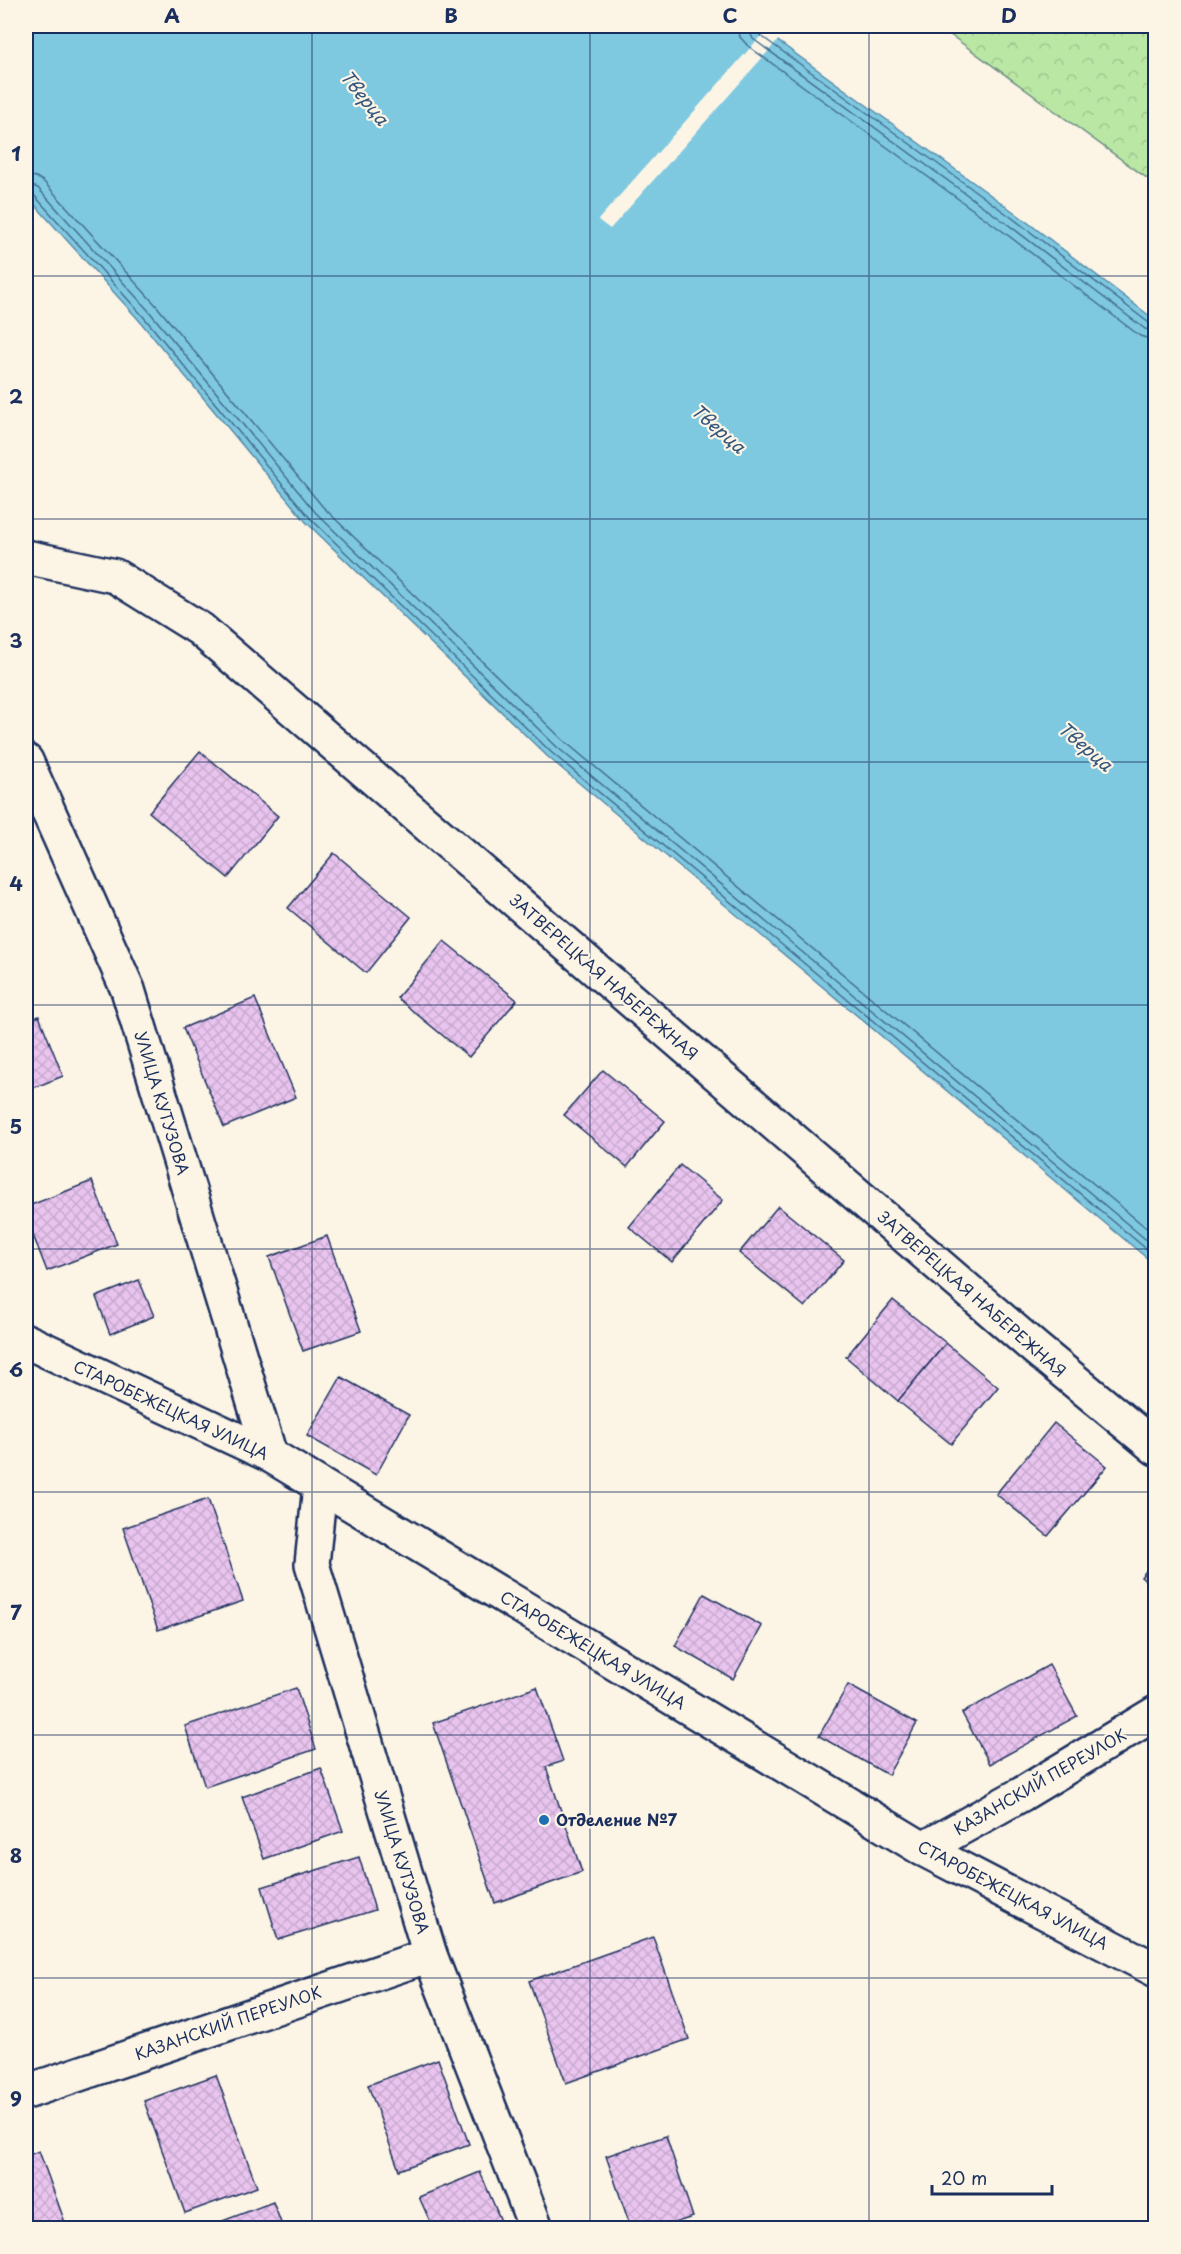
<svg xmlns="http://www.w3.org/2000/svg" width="1181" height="2254" font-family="'Playpen Sans',sans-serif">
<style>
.park{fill:url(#park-crowns);stroke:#6a8b81;stroke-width:1.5}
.water{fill:#7fc9e0;stroke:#578bac;stroke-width:1.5}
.pier{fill:#fcf5e5}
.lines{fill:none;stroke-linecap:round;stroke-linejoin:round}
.shore{stroke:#436d92;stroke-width:1.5}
.building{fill:url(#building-cross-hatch);stroke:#1b2f5e;stroke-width:1.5}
.minor-casing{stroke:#1b2f5e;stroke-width:38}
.minor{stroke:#fcf5e5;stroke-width:33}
.grid{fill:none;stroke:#1b2f5e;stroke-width:1.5;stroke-opacity:0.55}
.poi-dot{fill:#1f6fb2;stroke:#fcf5e5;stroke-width:2}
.labels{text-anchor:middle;stroke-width:4.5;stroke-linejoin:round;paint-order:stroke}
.street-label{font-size:16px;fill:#1b2f5e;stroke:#fcf5e5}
.poi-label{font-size:16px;font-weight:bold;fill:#1b2f5e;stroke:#fcf5e5;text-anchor:start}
.water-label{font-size:18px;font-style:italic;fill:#34567e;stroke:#fcf5e5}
.neatline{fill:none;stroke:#1b2f5e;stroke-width:2}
.grid-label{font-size:20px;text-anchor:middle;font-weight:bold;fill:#1b2f5e}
</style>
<defs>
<pattern id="park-crowns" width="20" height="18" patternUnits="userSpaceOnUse" patternTransform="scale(1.5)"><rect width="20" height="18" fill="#bae7a4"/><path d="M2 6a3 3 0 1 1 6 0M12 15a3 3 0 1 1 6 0" fill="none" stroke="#9fc690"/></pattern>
<pattern id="building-cross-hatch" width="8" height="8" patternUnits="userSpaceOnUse" patternTransform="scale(1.5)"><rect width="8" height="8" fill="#e9c4ee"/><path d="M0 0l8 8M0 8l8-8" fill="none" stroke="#c7a9ce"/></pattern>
</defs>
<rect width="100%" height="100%" fill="#fcf5e5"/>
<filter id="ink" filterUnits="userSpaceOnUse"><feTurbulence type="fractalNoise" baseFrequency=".0167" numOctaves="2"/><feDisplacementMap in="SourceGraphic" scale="12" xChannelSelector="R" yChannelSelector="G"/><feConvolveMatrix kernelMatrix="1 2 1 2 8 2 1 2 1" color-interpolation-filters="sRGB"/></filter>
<g filter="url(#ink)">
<polygon class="park" points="937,26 1155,26 1155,184 956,39"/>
<polygon class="water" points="26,26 757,26 1014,212 1155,320 1155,1265 548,757 306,522 138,319 26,195"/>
<polygon class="pier" points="767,29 780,38 610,229 598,220"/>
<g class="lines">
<g class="shore">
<polyline points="738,26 740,37 748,46 1001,230 1140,336 1156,341"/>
<polyline points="747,26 753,39 1006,223 1145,329 1156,332"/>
<polyline points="754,26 757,33 1011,217 1149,323 1156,324"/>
<polyline points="26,175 36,177 44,182 155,304 323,507 563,740 1156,1236"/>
<polyline points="26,184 38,188 148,310 316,513 557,747 1156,1248"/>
<polyline points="26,192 33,194 142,315 310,518 552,753 1156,1257"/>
</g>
</g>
<g class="building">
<polygon points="200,751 278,816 228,878 149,812"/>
<polygon points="334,853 411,917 366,973 288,908"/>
<polygon points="444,941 517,1000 469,1057 397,998"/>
<polygon points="255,998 296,1097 224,1127 183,1028"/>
<polygon points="39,1016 63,1076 26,1091 26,1022"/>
<polygon points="603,1070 665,1121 627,1167 564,1115"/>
<polygon points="680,1165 723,1200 672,1262 629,1227"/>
<polygon points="92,1181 117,1244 47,1271 26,1217 26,1207"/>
<polygon points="778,1206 844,1260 805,1307 739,1253"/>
<polygon points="327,1236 361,1331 303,1351 269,1257"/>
<polygon points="139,1280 154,1316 110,1334 96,1297"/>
<polygon points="893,1300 946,1343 898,1401 846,1357"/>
<polygon points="946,1343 998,1387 951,1444 898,1401"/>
<polygon points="341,1377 409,1415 376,1475 307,1436"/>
<polygon points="1054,1423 1107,1466 1048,1536 996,1494"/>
<polygon points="208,1499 243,1601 158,1630 123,1528"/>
<polygon points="1156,1559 1156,1590 1141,1577"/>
<polygon points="704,1594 762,1626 733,1679 675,1646"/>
<polygon points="1049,1665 1077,1716 990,1764 962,1713"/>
<polygon points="848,1685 917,1723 888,1775 819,1736"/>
<polygon points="537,1687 563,1761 546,1767 582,1872 495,1903 433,1723"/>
<polygon points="296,1688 316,1749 205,1787 185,1726"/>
<polygon points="321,1768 343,1831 264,1859 242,1797"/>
<polygon points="359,1857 375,1910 278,1940 262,1887"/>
<polygon points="653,1937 689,2039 566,2083 529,1981"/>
<polygon points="438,2059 469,2144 399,2170 368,2085"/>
<polygon points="216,2075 257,2187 185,2213 144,2101"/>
<polygon points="666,2136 693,2217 658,2228 631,2228 606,2156"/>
<polygon points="39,2151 67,2228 26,2228 26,2156"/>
<polygon points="480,2172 504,2228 433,2228 419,2197"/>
<polygon points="273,2202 283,2228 204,2228"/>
</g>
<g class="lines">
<defs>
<g id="minor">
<polyline points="26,557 115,576 200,629 1035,1348 1156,1448"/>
<polyline points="26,761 128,990 270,1455"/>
<polyline points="26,1341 270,1455 923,1849 1156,1970"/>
<polyline points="320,1486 312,1564 430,1955 536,2228"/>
<polyline points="923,1849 1022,1794 1156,1713"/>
<polyline points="26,2092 430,1955"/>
</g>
</defs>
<use href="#minor" class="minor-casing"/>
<use href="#minor" class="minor"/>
</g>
</g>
<path class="grid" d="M312,26V2228M590,26V2228M869,26V2228M26,276H1156M26,519H1156M26,762H1156M26,1005H1156M26,1249H1156M26,1492H1156M26,1735H1156M26,1978H1156"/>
<circle class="poi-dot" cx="544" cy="1820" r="6"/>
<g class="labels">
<g class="street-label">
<text transform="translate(604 977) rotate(41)" y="6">ЗАТВЕРЕЦКАЯ НАБЕРЕЖНАЯ</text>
<text transform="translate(162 1103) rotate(73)" y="6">УЛИЦА КУТУЗОВА</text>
<text transform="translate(972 1294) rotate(41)" y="6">ЗАТВЕРЕЦКАЯ НАБЕРЕЖНАЯ</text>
<text transform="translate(171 1410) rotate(25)" y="6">СТАРОБЕЖЕЦКАЯ УЛИЦА</text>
<text transform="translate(593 1650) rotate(31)" y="6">СТАРОБЕЖЕЦКАЯ УЛИЦА</text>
<text transform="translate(1040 1782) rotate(-30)" y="6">КАЗАНСКИЙ ПЕРЕУЛОК</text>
<text transform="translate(402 1862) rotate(73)" y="6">УЛИЦА КУТУЗОВА</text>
<text transform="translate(1013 1895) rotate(28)" y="6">СТАРОБЕЖЕЦКАЯ УЛИЦА</text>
<text transform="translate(228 2023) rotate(-19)" y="6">КАЗАНСКИЙ ПЕРЕУЛОК</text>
</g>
<g class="poi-label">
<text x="556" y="1826">Отделение №7</text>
</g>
<g class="water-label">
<text transform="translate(364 98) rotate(51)" y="6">Тверца</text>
<text transform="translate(718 429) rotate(41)" y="6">Тверца</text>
<text transform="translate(1085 747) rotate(41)" y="6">Тверца</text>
</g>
</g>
<rect width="1181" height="2254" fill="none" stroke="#fcf5e5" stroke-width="66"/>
<path d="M932 2185v9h120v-9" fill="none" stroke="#1b2f5e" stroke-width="3"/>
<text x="941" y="2185" font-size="18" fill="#1b2f5e" stroke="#fcf5e5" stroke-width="4.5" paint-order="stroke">20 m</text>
<rect x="33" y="33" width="1115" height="2188" class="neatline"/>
<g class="grid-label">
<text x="172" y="23">A</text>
<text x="451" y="23">B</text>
<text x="730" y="23">C</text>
<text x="1009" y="23">D</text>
<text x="16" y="161">1</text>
<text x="16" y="404">2</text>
<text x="16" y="648">3</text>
<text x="16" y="891">4</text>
<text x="16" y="1134">5</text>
<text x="16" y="1377">6</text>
<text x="16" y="1620">7</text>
<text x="16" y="1863">8</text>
<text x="16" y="2106">9</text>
</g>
</svg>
